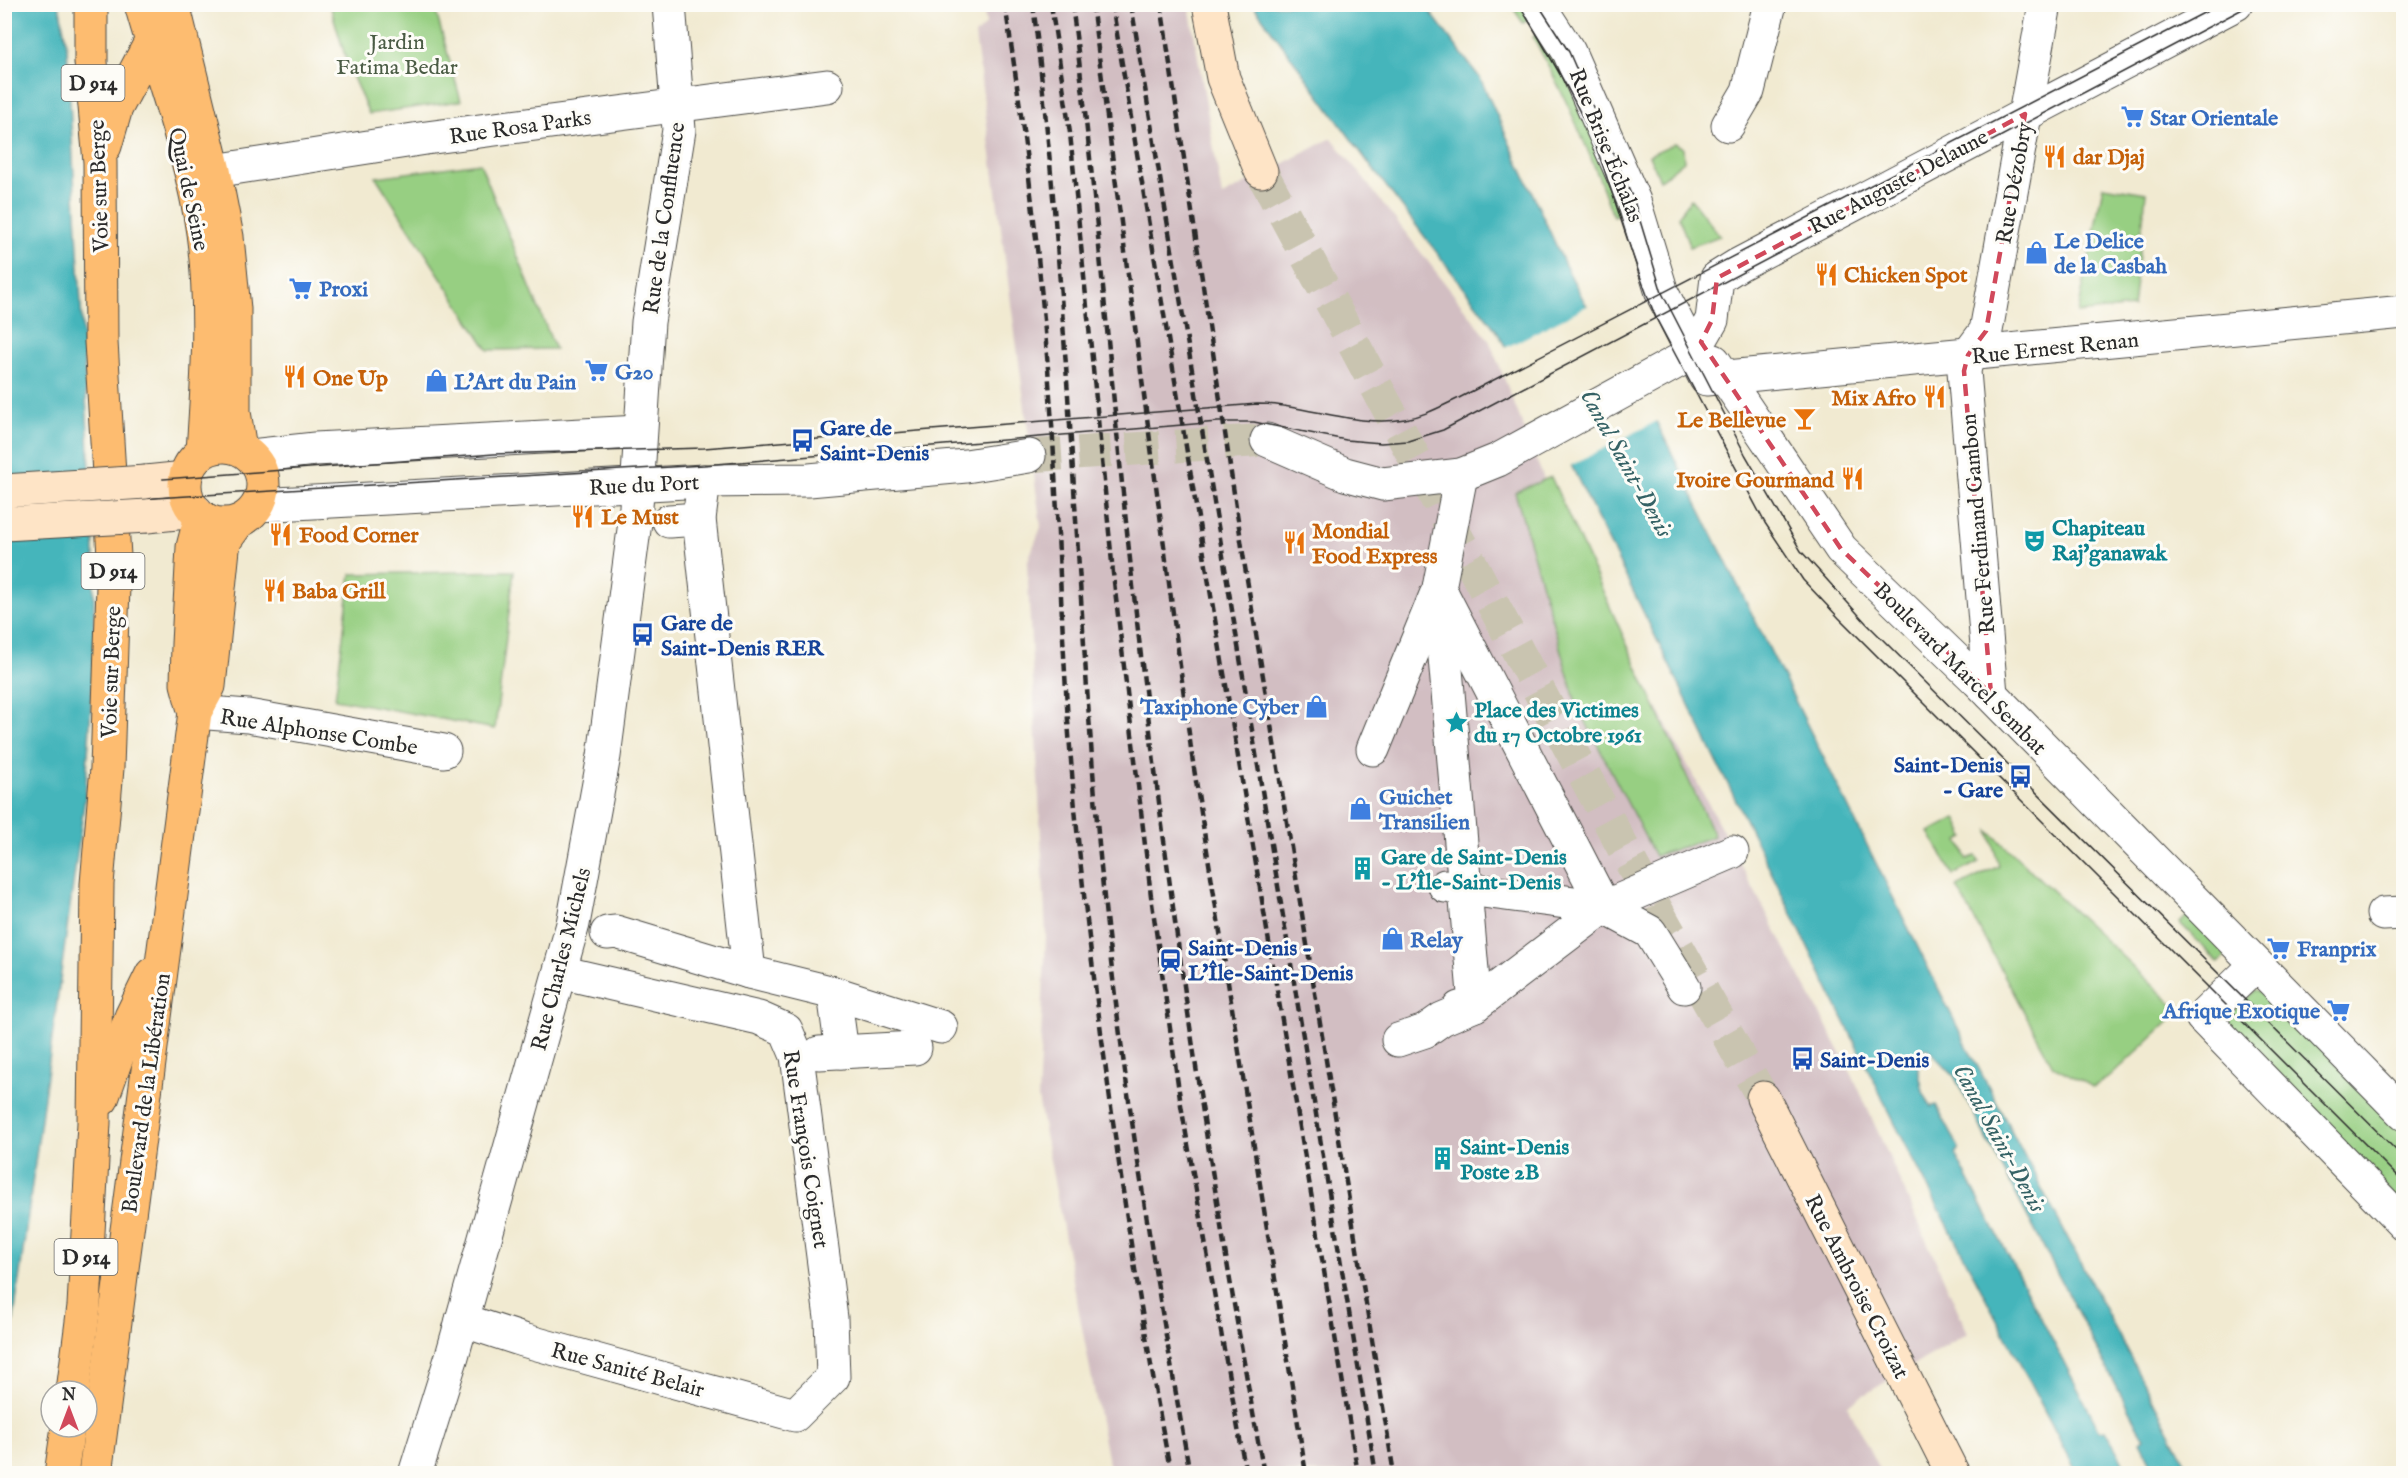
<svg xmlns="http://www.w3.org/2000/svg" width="2408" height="1478" font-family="'IM FELL English',serif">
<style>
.industrial{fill:#d2bec2}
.green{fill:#97cf82;stroke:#617d56;stroke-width:1.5}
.water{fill:#45b5bb;stroke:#387073;stroke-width:1.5}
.pier{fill:#f1ead1}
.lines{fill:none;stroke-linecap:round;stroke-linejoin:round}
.street-tunnel{stroke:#c9c4b0;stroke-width:33;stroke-dasharray:33 16;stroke-linecap:butt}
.secondary-tunnel{stroke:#c9c4b0;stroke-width:33;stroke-dasharray:33 16;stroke-linecap:butt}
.street-casing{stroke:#494844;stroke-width:35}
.secondary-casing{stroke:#494844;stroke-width:35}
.primary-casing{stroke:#494844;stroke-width:35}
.street{stroke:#fff;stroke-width:33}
.secondary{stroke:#fee4c6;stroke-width:33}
.primary{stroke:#fdbc70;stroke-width:33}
.tram{stroke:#2b2b2b;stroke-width:1.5}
.rail{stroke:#2b2b2b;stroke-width:4.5;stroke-dasharray:9 4.5;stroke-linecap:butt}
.secondary-bridge-casing{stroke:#494844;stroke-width:35;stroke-linecap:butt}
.secondary-bridge{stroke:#fee4c6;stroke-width:33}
.marked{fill:none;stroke:#d1495b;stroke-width:4.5;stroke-dasharray:12 8;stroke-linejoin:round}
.labels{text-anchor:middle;stroke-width:6;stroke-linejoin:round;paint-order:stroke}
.shield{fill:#fdfcf7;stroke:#6a6a68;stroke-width:1.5}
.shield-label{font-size:21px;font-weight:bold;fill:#2b2b2b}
.park-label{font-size:22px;fill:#4b5c45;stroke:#fdfcf7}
.shop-label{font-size:22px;font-weight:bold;fill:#366cbe;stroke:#fdfcf7;text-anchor:start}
.street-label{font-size:22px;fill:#2b2b2b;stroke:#fdfcf7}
.food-label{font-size:22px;font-weight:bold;fill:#c56008;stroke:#fdfcf7;text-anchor:start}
.transit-label{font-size:22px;font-weight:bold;fill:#164399;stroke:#fdfcf7;text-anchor:start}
.culture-label{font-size:22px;font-weight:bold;fill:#0d838f;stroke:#fdfcf7;text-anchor:start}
.water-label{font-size:24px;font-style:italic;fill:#356265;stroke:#fdfcf7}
</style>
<rect width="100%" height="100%" fill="#fdfcf7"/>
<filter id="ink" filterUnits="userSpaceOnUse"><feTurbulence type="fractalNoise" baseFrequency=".0167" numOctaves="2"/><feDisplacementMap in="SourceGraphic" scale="12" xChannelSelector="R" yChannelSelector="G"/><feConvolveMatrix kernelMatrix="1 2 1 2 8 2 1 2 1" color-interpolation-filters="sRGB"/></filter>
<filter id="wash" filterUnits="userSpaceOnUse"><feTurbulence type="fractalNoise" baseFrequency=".008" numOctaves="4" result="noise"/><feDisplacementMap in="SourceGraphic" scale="24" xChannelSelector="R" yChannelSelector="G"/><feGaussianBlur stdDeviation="1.35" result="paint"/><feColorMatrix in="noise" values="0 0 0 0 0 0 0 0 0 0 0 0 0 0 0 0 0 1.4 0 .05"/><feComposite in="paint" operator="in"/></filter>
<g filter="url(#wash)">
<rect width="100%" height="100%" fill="#f1ead1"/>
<polygon class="industrial" points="983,5 1189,5 1222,196 1332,138 1489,340 1569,542 1852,1074 1968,1333 1847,1405 1881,1473 1110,1473 1038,1098 1046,936 1027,563 1041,527 975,35 986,25"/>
<g class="green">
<polygon points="330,5 434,5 461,101 369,114 348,66"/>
<polygon points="1511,5 1527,5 1535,16 1523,23"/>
<path d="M1546,30L1626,212L1613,216C1591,154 1565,95 1533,37Z"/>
<polygon points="1675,143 1683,148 1684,161 1660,180 1649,155"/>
<polygon points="480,163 555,349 488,350 376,177"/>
<polygon points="2103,186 2146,193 2133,307 2078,313"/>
<polygon points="1691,199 1720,236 1690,247 1678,216"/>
<polygon points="1551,477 1714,836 1655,856 1576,703 1515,492"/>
<polygon points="514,571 495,729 335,699 351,574"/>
<polygon points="1956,818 1965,837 1959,840 1967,859 1976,856 1979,862 1953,875 1929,832"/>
<polygon points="1989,831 2180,1011 2111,1076 2093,1087 2053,1066 1957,887 1999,866"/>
<polygon points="2190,913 2229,953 2219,963 2180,923"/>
<polygon points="2255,990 2268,993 2403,1130 2403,1205 2230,1028 2230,1014"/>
</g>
<g class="water">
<polygon points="59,4 67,47 94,544 94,640 90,726 85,797 5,1383 4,5"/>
<polygon points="1253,5 1425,5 1480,78 1565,265 1584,301 1654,417 1966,1044 2191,1473 2156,1473 2140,1441 2144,1439 1954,1076 1927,1048 1915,1054 1923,1092 1931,1107 1936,1105 1959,1148 1955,1154 2100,1431 2105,1430 2128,1471 2126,1473 2077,1473 1896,1126 1571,465 1496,330 1370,165"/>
</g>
<polygon class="pier" points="1589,305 1659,420 1568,467 1503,349"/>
</g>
<g filter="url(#ink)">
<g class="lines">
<polyline class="street-tunnel" points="1029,456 1267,440"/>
<polyline class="secondary-tunnel" points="1261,171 1650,898 1763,1098"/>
<defs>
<g id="street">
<polyline points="1538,4 1569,52 1634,201 1662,293 1706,379 2404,312"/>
<polyline points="1728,125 1748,91 1770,4"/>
<polyline points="214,171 426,138 827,86"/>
<polyline points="1714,361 1841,549 1978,681 2404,1114"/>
<polyline points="1267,440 1345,474 1383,484 1461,475 1498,460 1693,353 1712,320 1717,278 1738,265 2236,4"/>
<polyline points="251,456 315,449 639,432"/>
<polyline points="1461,475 1439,588 1604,907"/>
<polyline points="704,481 699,519 749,972"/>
<polyline points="258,505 704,481 809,480 966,466 1029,456"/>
<polyline points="669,521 699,519"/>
<polyline points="1991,694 1964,371 1968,355 1986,331 2045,4"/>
<polyline points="195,712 248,716 444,751"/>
<polyline points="1373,749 1436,595"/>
<polyline points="1445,886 1604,907 1650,932 1684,987"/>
<polyline points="2383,914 2404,913"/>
<polyline points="607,933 616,932 749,972 834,993 941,1027"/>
<polyline points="2256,965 2202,1017 2404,1224"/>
<polyline points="834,993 842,1052"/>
<polyline points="1459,1008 1475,1005 1604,907 1732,852"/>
<polyline points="1398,1040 1425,1031 1442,1019 1475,1005 1439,588"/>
<polyline points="819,1053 915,1048"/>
<polyline points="462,1320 523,1340 795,1415 833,1377 831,1318 797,1056 786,1030 759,1018 560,972"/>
<polyline points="415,1474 452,1356 573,924 604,756 635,522 648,322 679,130 669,4"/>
</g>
<g id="secondary">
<polyline points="1209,4 1223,78 1261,171"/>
<polyline points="146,482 185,478"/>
<polyline points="147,516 196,511"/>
<polyline points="1763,1098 1953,1474"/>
</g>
<g id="primary">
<path d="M141,4C162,80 192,155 203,233C213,304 208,380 203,451"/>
<polyline points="173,4 214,171 227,237 234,309 234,412 240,449"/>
<polyline points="105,146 116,108 151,42 153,31"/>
<circle cx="224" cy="485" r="39"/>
<polyline points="194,710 187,684 188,644 193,547 201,516"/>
<polyline points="102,1099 131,1017 152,974"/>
<polyline points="73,1391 84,1306 94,1123 97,884 107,768 114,556 101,342 100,162 91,62 91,4"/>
<polyline points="61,1474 68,1427"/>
<polyline points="95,1474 195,712 209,686 223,549 225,540 238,522"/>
</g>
</defs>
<use href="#street" class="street-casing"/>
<use href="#secondary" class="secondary-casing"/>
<use href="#primary" class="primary-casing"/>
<use href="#street" class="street"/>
<use href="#secondary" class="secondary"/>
<use href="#primary" class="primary"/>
<g class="tram">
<path d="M1519,4C1546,50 1580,105 1599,155C1619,210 1634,266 1657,320L1765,523L1803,580L1839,618L2404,1183"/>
<polyline points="1538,4 1569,52 1634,201 1662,293 1745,454 1801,551 1866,623 2404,1158"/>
<path d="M4,491L494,454L704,448L1257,404C1306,404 1356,428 1405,419C1424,416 1440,407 1457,399L2221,4"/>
<polyline points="4,507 704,465 1218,422 1254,422 1346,440 1381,443 1408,441 1443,430 2252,4"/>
</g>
<g class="rail">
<path d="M1005,4C1025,134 1041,265 1050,396C1059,517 1061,639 1071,760C1078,854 1090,947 1102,1040C1121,1185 1143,1330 1171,1474"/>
<path d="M1033,4C1068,287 1075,572 1100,856C1119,1064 1154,1269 1190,1474"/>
<polyline points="1051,4 1070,133 1113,573 1151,896 1181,1105 1246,1474"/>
<path d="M1072,4C1098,204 1112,405 1135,604C1168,896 1211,1185 1264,1474"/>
<polyline points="1092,4 1192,756 1306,1474"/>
<polyline points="1112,4 1358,1474"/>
<polyline points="1131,4 1376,1474"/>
<polyline points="1161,4 1245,567 1394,1474"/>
</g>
<defs>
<g id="secondary-bridge">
<polyline points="4,491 146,482"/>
<polyline points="4,524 147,516"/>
</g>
</defs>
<use href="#secondary-bridge" class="secondary-bridge-casing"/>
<use href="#secondary-bridge" class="secondary-bridge"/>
</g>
</g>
<path class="marked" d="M2025,114L1986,331L1968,355L1964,371L1991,694L1841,549L1701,342L1712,320L1717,278Z"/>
<defs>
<symbol id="supermarket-bare" viewBox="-9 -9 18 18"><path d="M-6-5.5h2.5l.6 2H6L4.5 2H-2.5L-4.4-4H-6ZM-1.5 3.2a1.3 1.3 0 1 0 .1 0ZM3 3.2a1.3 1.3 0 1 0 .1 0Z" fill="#3f7fe0" stroke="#fdfcf7" stroke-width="2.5" paint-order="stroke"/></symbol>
<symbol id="restaurant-bare" viewBox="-9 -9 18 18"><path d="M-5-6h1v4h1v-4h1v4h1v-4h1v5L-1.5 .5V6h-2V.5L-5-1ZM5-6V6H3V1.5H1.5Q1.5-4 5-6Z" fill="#e8710a" stroke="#fdfcf7" stroke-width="2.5" paint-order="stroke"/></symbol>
<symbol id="shop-bare" viewBox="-9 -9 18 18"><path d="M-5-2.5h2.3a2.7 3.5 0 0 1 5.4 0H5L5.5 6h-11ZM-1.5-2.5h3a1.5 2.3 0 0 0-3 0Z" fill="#3f7fe0" stroke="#fdfcf7" stroke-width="2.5" paint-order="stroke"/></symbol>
<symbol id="bar-bare" viewBox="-9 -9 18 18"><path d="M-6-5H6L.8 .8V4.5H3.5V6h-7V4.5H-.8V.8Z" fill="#e8710a" stroke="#fdfcf7" stroke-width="2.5" paint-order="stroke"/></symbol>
<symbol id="bus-bare" viewBox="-9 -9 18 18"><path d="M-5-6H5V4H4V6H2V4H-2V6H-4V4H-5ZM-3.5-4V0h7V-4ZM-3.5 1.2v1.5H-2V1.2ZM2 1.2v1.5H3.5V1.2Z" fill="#1a4fb4" stroke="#fdfcf7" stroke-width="2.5" paint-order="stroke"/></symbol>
<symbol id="theatre-bare" viewBox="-9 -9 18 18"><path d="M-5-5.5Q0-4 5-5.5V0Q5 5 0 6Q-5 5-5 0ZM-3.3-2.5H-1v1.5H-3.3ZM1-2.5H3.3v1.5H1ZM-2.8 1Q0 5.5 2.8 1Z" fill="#0f9aa8" stroke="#fdfcf7" stroke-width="2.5" paint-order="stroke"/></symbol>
<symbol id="sight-bare" viewBox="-9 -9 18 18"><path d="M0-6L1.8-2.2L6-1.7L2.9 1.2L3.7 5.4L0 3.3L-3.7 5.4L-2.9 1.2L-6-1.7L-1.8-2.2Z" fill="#0f9aa8" stroke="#fdfcf7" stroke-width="2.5" paint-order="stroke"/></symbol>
<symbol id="building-bare" viewBox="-9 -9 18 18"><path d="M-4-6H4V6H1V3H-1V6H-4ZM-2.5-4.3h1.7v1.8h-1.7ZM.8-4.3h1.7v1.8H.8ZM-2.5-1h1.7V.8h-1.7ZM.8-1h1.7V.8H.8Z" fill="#0f9aa8" stroke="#fdfcf7" stroke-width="2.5" paint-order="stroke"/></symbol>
<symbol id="station-bare" viewBox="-9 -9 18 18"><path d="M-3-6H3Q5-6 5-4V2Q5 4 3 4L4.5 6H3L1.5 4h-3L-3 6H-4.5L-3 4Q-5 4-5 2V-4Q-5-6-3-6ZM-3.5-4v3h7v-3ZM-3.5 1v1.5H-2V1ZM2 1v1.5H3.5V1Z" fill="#1a4fb4" stroke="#fdfcf7" stroke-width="2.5" paint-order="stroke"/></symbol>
</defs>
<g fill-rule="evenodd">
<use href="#supermarket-bare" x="2116" y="100" width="33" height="33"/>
<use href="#restaurant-bare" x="2038" y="140" width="33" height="33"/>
<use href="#shop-bare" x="2020" y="236" width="33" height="33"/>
<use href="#restaurant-bare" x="1810" y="258" width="33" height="33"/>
<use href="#supermarket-bare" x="284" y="272" width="33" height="33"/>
<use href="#supermarket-bare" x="580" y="354" width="33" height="33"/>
<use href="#restaurant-bare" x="278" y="360" width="33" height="33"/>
<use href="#shop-bare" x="420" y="364" width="33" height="33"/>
<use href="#restaurant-bare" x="1918" y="380" width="33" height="33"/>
<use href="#bar-bare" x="1788" y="402" width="33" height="33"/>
<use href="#bus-bare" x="786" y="424" width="33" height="33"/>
<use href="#restaurant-bare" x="1836" y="462" width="33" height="33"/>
<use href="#restaurant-bare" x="566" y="500" width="33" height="33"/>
<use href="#restaurant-bare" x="264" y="518" width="33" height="33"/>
<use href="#theatre-bare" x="2018" y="524" width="33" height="33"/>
<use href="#restaurant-bare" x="1278" y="526" width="33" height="33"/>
<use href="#restaurant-bare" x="258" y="574" width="33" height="33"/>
<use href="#bus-bare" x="626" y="618" width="33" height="33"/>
<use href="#shop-bare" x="1300" y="690" width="33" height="33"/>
<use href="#sight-bare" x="1440" y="706" width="33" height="33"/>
<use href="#bus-bare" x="2004" y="760" width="33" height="33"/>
<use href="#shop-bare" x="1344" y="792" width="33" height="33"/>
<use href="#building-bare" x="1346" y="852" width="33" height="33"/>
<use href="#shop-bare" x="1376" y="922" width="33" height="33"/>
<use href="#supermarket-bare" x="2262" y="932" width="33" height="33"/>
<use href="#station-bare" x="1154" y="944" width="33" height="33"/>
<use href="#supermarket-bare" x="2322" y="994" width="33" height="33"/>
<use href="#bus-bare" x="1786" y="1042" width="33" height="33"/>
<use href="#building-bare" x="1426" y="1142" width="33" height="33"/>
</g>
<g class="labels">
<g class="shield">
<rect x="61.5" y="65" width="63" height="36" rx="4.5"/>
<rect x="81.5" y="553" width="63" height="36" rx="4.5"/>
<rect x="54.5" y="1239" width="63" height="36" rx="4.5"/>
</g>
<g class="shield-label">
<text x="93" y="90">D 914</text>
<text x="113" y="578">D 914</text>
<text x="86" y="1264">D 914</text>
</g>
<g class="park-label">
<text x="397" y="49">Jardin<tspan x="397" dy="25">Fatima Bedar</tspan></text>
</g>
<g class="shop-label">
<text x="2150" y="125">Star Orientale</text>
<text x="2054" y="248">Le Delice<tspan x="2054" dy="25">de la Casbah</tspan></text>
<text x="319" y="296">Proxi</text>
<text x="615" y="379">G20</text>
<text x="454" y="389">L'Art du Pain</text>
<text x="1299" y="714" text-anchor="end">Taxiphone Cyber</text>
<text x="1379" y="804">Guichet<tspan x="1379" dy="25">Transilien</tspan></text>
<text x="1410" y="947">Relay</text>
<text x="2297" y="956">Franprix</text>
<text x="2320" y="1018" text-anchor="end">Afrique Exotique</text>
</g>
<g class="street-label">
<text transform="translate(520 126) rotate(-8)" y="8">Rue Rosa Parks</text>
<text transform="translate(1607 145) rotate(68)" y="8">Rue Brise Échalas</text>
<text transform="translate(1898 181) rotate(-28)" y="8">Rue Auguste Delaune</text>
<text transform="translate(2013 183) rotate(-80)" y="8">Rue Dézobry</text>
<text transform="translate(98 186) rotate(-92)" y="8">Voie sur Berge</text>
<text transform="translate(190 189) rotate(78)" y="8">Quai de Seine</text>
<text transform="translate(663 218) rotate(-82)" y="8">Rue de la Confluence</text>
<text transform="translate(2055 347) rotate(-6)" y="8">Rue Ernest Renan</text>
<text transform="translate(644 484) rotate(-3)" y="8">Rue du Port</text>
<text transform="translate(1977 524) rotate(-95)" y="8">Rue Ferdinand Gambon</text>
<text transform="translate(1961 668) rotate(45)" y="8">Boulevard Marcel Sembat</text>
<text transform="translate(110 672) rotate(-88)" y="8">Voie sur Berge</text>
<text transform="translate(319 731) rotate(9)" y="8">Rue Alphonse Combe</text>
<text transform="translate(560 959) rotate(-76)" y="8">Rue Charles Michels</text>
<text transform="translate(145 1093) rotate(-82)" y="8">Boulevard de la Libération</text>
<text transform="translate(807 1149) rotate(81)" y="8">Rue François Coignet</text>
<text transform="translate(1858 1286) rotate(63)" y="8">Rue Ambroise Croizat</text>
<text transform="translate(628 1369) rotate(15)" y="8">Rue Sanité Belair</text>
</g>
<g class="food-label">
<text x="2073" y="164">dar Djaj</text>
<text x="1844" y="282">Chicken Spot</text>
<text x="313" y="385">One Up</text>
<text x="1916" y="405" text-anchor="end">Mix Afro</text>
<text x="1786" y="427" text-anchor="end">Le Bellevue</text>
<text x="1834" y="487" text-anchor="end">Ivoire Gourmand</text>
<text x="601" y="524">Le Must</text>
<text x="1312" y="538">Mondial<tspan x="1312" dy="25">Food Express</tspan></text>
<text x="299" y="542">Food Corner</text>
<text x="292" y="598">Baba Grill</text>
</g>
<g class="transit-label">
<text x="820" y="435">Gare de<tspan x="820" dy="25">Saint-Denis</tspan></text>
<text x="661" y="630">Gare de<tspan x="661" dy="25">Saint-Denis RER</tspan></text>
<text x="2003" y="772" text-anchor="end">Saint-Denis<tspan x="2003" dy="25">- Gare</tspan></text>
<text x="1188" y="955">Saint-Denis -<tspan x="1188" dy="25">L'Île-Saint-Denis</tspan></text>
<text x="1820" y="1067">Saint-Denis</text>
</g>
<g class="culture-label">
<text x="2052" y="535">Chapiteau<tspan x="2052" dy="25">Raj'ganawak</tspan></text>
<text x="1474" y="717">Place des Victimes<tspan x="1474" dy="25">du 17 Octobre 1961</tspan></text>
<text x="1381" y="864">Gare de Saint-Denis<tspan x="1381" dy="25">- L'Île-Saint-Denis</tspan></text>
<text x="1460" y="1154">Saint-Denis<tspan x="1460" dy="25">Poste 2B</tspan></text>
</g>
<g class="water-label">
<text transform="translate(1627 463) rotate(61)" y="8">Canal Saint-Denis</text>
<text transform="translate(2000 1138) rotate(61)" y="8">Canal Saint-Denis</text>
</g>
</g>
<rect width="2408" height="1478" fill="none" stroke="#fdfcf7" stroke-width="24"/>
<g transform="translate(69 1409)"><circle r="28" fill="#fdfcf7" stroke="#a9a8a5" stroke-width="1.5"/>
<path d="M0-4.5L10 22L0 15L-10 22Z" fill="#d1495b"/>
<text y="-9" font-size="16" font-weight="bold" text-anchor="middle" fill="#2b2b2b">N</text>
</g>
</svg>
